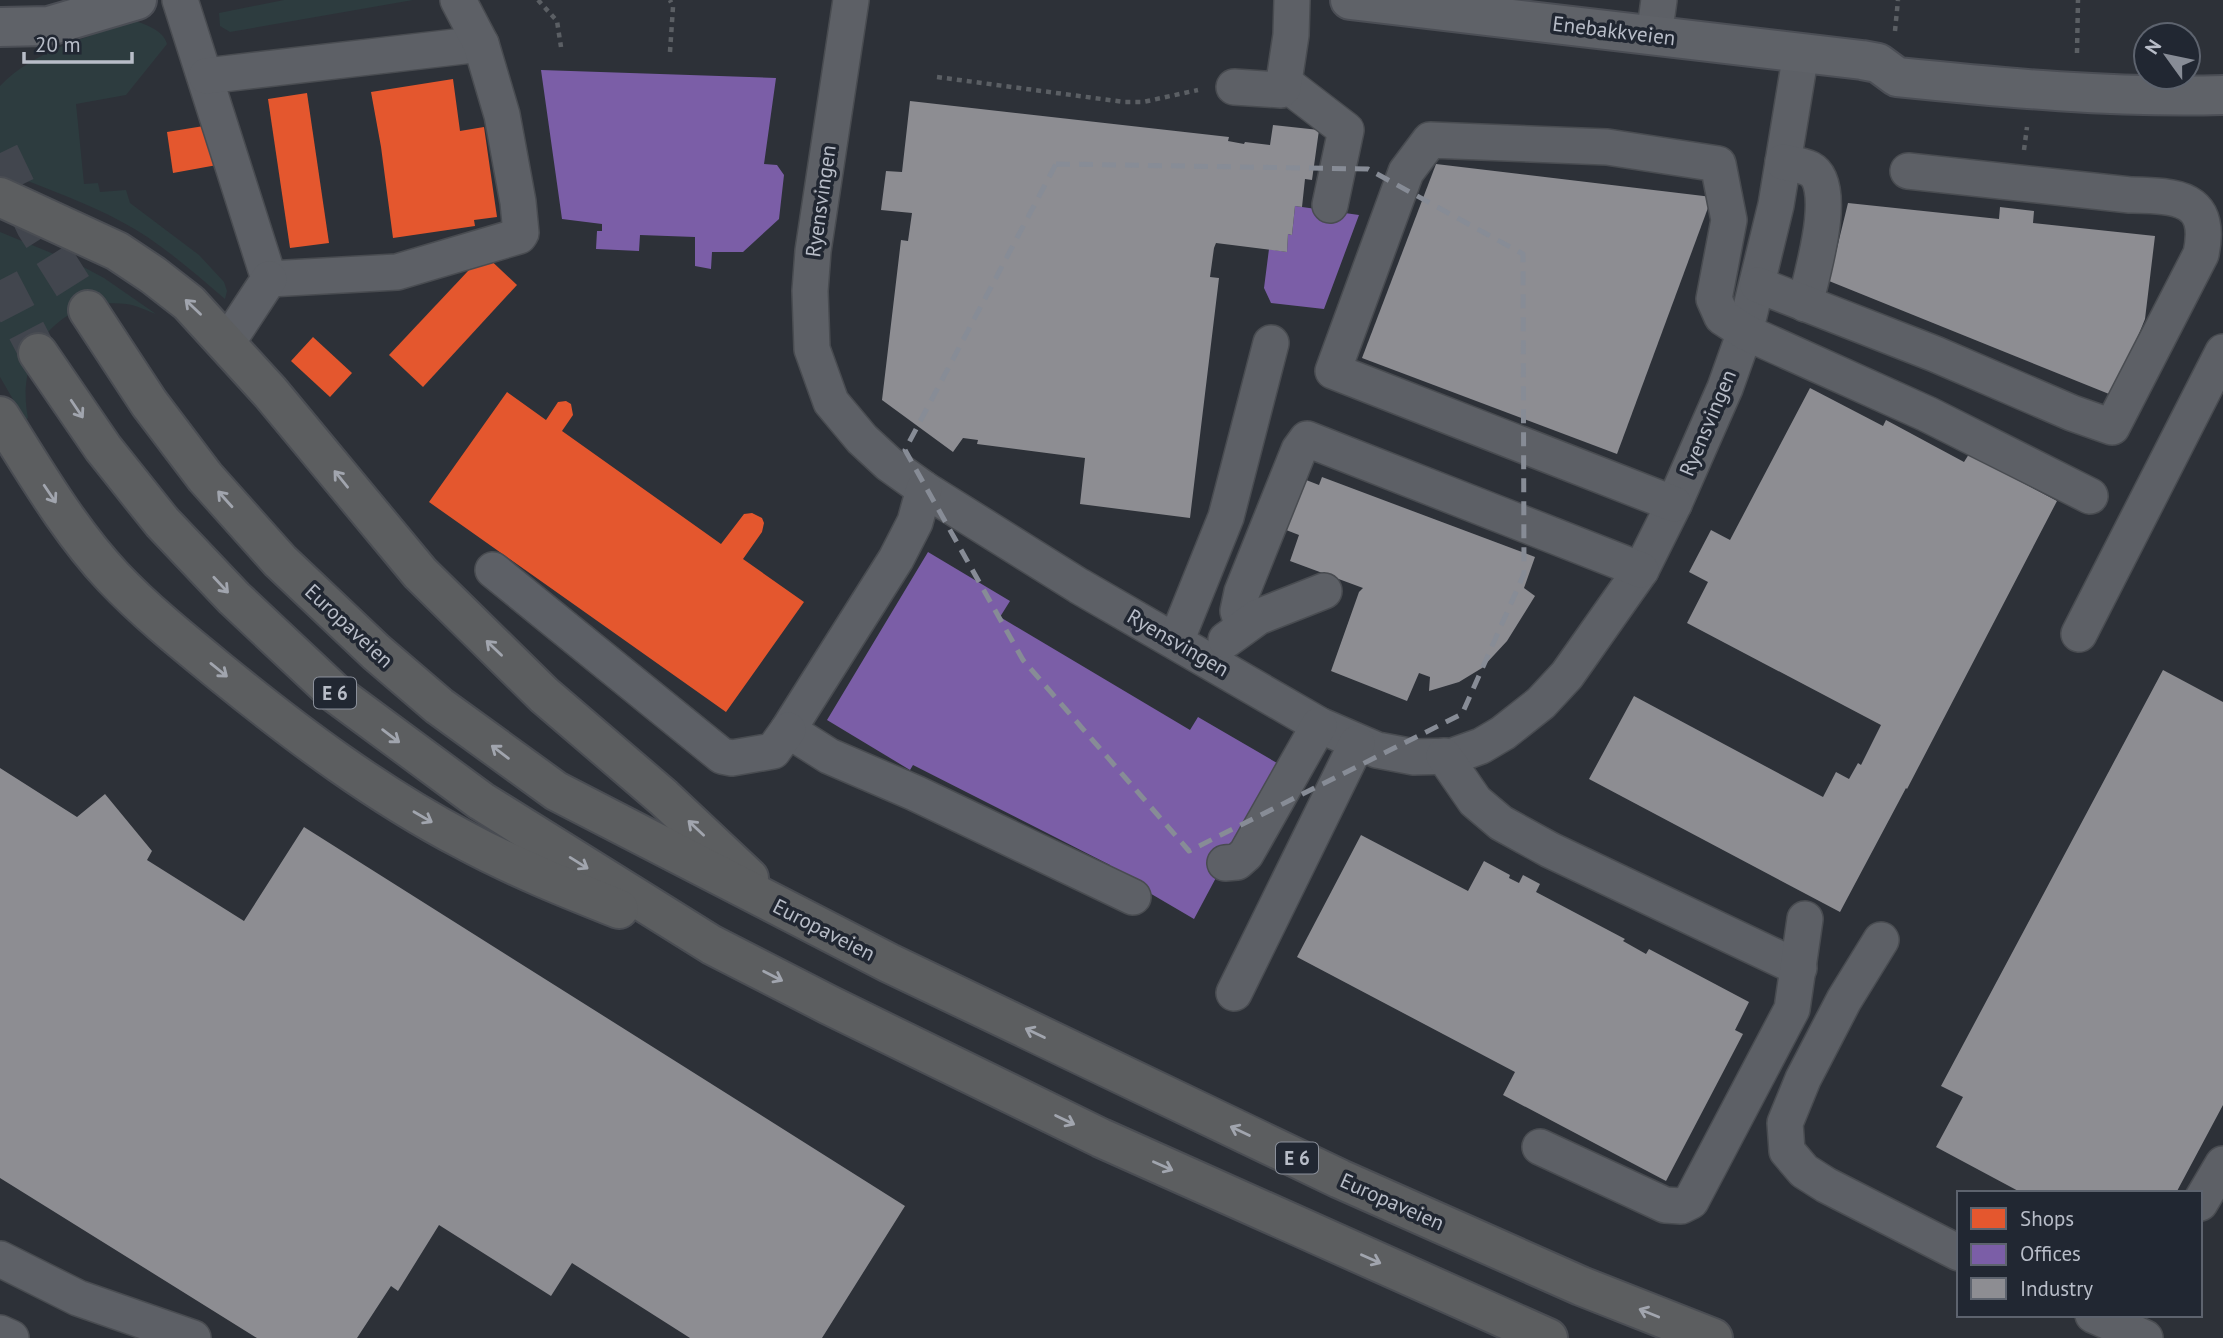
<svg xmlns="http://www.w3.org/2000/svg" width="2223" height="1338" font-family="'PT Sans',sans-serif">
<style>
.green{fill:#2d3c3f}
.shops{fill:#e4572e}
.offices{fill:#7b5ea7}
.industry{fill:#8d8d92}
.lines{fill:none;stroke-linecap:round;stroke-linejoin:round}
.highway-tunnel{stroke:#42464e;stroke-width:38;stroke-dasharray:38 19;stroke-linecap:butt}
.minor-casing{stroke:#494c51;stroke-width:38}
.major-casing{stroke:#4b4e55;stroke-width:42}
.highway-casing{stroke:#4a4d53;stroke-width:42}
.path{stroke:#5b5f64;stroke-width:4.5;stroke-dasharray:5 5;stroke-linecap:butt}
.minor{stroke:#5d6066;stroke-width:35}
.major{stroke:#5f6268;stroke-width:38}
.highway{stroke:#5c5e60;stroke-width:38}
.oneway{stroke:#a1a5ae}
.marked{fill:none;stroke:#878c96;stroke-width:5;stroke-dasharray:14 9;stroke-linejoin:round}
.labels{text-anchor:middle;stroke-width:7;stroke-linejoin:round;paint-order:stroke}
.shield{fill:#212732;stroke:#8b909b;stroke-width:2}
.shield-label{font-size:19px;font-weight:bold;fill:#b8bdc8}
.street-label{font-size:21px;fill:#b8bdc8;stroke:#212732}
</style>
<rect width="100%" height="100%" fill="#2d3138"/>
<g class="green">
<polygon points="284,0 413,0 230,32 220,26 219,13"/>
<path d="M134,21C146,24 164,31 167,44L126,95L76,104L84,184L98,183L100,192L126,190L130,203L199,255L224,282L227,291L225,299C192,271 160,242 122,222C86,202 46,189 8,173L0,168V86C33,51 90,36 134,21Z"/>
<path d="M0,232L76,263L104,278L156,314C147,311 136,305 126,304C58,296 15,354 28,418L25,420L0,377Z"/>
</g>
<g class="shops">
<polygon points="453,79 460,131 484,127 497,217 474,220 475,226 393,238 381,147 371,92"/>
<polygon points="307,93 329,243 290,248 268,99"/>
<polygon points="210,125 217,165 173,173 167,132"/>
<polygon points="484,254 517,285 423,387 389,355"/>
<polygon points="313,337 352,373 330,397 291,361"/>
<polygon points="507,392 546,420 558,402 566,401 571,404 573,415 562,431 721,544 744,514 752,513 762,518 764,523 762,532 743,559 804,602 726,712 429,502"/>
</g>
<g class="offices">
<polygon points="541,70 776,78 764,164 777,165 784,175 779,219 743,252 712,252 711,269 695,266 695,237 640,235 639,251 596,249 597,231 602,231 602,224 562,219"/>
<polygon points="1295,206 1359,215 1324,309 1271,303 1264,288 1269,249 1287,252 1288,234 1292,235"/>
<polygon points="928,552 1010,601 1000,617 1190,730 1198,717 1277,763 1194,919 1107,868 1110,865 913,765 910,770 827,720"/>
</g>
<g class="industry">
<polygon points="910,101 1229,137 1228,141 1244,144 1245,142 1270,145 1273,125 1319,130 1312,180 1305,179 1302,207 1295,206 1292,235 1288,234 1287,252 1216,243 1214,248 1210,277 1219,278 1190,518 1080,504 1085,458 977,444 978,440 963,438 953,452 882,400 901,240 908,241 912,213 881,210 886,171 902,172"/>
<polygon points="1436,164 1712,197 1617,454 1362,358"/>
<polygon points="1848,203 1999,219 2000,207 2034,211 2033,223 2155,236 2145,319 2114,396 1829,281"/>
<polygon points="1810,388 1883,426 1886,420 1964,462 1969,454 2057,501 1907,789 1906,788 1840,912 1589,779 1634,696 1823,797 1836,772 1849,779 1858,763 1861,765 1881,725 1687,623 1708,582 1689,572 1711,530 1730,540"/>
<polygon points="1322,477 1535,557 1524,588 1535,596 1507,641 1482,668 1459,682 1429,691 1430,677 1419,673 1407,701 1331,671 1359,592 1363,588 1290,561 1299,535 1281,528 1301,478 1319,485"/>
<polygon points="2163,670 2223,702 2223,1105 2176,1193 2022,1193 1936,1147 1963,1097 1941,1086"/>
<polygon points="0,768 77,817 105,794 152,851 147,860 244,921 304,827 905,1206 822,1338 690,1338 572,1263 551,1296 439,1225 398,1291 391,1286 357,1338 257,1338 0,1178"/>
<polygon points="1361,835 1468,891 1484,861 1510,875 1509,878 1519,883 1523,875 1540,884 1536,892 1625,939 1623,941 1646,954 1649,949 1749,1002 1735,1030 1743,1034 1666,1181 1503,1095 1515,1072 1297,957"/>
</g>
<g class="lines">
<g class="highway-tunnel">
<polyline points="0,153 35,226 88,310"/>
<polyline points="0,280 38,353"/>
</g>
<defs>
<g id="minor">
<polyline points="180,0 269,279"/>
<polyline points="851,0 813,251 810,291 812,349 831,402 862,439 889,464 924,489 1079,586 1319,725 1377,750 1414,757 1453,756 1481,746 1503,733 1541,703 1567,675 1641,570 1674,504 1725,388 1745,332 1776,205 1801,53"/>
<polyline points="1654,36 1659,0"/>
<polyline points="206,76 481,44"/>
<polyline points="1286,84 1346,130 1330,205"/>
<polyline points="1234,87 1281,90 1283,88 1291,35 1292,0"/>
<path d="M1783,162C1791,164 1802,165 1810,169C1840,185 1811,277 1805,304"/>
<polyline points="269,279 397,272 519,236 521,233 518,202 502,115 481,44 458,0"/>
<path d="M1758,285L1935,354L2072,413L2112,427L2201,254C2213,196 2176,196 2130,195L1908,171"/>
<polyline points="227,343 269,279"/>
<polyline points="924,489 915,522 896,559 788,730 829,756 915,793 1133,897"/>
<polyline points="1674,504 1333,371 1406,172 1430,140 1607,147 1718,164 1729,220 1714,299 1722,317 1745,332 1927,414 2090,496"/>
<polyline points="493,570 722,756 732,758 773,751 788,730"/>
<polyline points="1243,627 1238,611 1242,592 1299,450 1307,439 1641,570"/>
<polyline points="2079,634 2223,352"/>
<polyline points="1226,640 1258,617 1324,591"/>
<polyline points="1176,641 1226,517 1271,343"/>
<polyline points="1444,756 1475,801 1501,823 1550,850 1799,968"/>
<polyline points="1225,863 1237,862 1246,854 1319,725"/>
<polyline points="1881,940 1844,1000 1803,1079 1785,1123 1787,1151 1804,1171 1826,1185 1959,1253"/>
<polyline points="1234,993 1357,743"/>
<polyline points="1540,1147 1665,1205 1681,1206 1691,1201 1792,1009 1805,919"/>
<polyline points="2200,1203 2223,1164"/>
<polyline points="0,1259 78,1298 193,1338"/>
<polyline points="2093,1315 2145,1338"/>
<polyline points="0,1333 11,1338"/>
</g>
<g id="major">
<path d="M1350,0L1862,60L1878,63L1897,77C2006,88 2113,98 2223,95"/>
<polyline points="0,27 49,26 137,0"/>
</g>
<g id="highway">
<polyline points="0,197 117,251 153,275 189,303 270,392 420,573 544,695 663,797 749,878"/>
<polyline points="88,310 149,403 205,477 280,561 376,652 439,706 556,791 889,963 1340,1179 1581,1286 1713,1338"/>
<polyline points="38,353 103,448 162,522 234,598 335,693 481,801 712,945 829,1005 1101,1138 1548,1338"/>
<path d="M0,416C35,471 68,529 113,577C146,612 186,644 224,675C299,736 378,795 464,840C514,867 566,888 619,909"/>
</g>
</defs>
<use href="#minor" class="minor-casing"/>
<use href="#major" class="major-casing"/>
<use href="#highway" class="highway-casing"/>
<g class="path">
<polyline points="538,0 557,21 561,47"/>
<polyline points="1895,31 1898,0"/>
<polyline points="670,52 673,7 670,0"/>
<polyline points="2077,53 2078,0"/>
<polyline points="937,77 1124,102 1143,102 1198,90"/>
<polyline points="2024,150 2027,127"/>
</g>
<use href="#minor" class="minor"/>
<use href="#major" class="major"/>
<use href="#highway" class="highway"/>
</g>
<defs><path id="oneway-shaft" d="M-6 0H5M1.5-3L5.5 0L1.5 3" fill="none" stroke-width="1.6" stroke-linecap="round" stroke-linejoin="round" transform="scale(1.75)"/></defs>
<g class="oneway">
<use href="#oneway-shaft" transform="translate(193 307) rotate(-136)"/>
<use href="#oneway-shaft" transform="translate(77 409) rotate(56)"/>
<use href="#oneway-shaft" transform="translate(341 479) rotate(-129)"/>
<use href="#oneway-shaft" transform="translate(50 494) rotate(56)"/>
<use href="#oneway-shaft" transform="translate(225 499) rotate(-132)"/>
<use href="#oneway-shaft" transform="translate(221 585) rotate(47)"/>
<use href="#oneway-shaft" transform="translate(494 648) rotate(-136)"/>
<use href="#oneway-shaft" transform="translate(219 670) rotate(39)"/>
<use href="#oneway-shaft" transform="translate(391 736) rotate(37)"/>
<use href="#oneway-shaft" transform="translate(500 752) rotate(-143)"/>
<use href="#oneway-shaft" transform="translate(423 817) rotate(30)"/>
<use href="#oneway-shaft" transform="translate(696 828) rotate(-137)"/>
<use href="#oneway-shaft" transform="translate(579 863) rotate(32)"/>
<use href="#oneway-shaft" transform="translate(773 976) rotate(27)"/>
<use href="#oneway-shaft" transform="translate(1035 1033) rotate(-154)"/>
<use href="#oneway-shaft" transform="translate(1065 1120) rotate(26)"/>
<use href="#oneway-shaft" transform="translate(1240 1131) rotate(-155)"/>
<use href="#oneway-shaft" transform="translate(1163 1166) rotate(24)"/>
<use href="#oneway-shaft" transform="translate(1371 1259) rotate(24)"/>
<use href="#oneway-shaft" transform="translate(1649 1313) rotate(-158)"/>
</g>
<path class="marked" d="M1056,164L1368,169L1523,254L1524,574L1462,714L1189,851L1023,660L905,450Z"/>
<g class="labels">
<g class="shield">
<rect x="314" y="677.5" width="42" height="31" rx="5"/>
<rect x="1276" y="1142.5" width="42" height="31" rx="5"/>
</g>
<g class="shield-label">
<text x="335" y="700">E 6</text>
<text x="1297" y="1165">E 6</text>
</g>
<g class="street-label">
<text transform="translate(1614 31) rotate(7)" y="7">Enebakkveien</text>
<text transform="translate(821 201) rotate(-82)" y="7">Ryensvingen</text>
<text transform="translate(1708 423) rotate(-67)" y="7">Ryensvingen</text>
<text transform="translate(349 626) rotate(43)" y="7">Europaveien</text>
<text transform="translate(1178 643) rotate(30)" y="7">Ryensvingen</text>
<text transform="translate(824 930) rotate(27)" y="7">Europaveien</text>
<text transform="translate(1392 1202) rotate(24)" y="7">Europaveien</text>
</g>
</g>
<rect x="1957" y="1191" width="245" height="126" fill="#212732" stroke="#5d636e" stroke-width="2"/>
<rect x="1971" y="1208" width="35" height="21" fill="#e4572e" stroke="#5d636e" stroke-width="2"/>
<text x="2020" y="1226" font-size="21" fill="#b8bdc8">Shops</text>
<rect x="1971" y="1244" width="35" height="21" fill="#7b5ea7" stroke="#5d636e" stroke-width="2"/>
<text x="2020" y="1261" font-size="21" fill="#b8bdc8">Offices</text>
<rect x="1971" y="1278" width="35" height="21" fill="#8d8d92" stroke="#5d636e" stroke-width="2"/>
<text x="2020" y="1296" font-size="21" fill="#b8bdc8">Industry</text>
<g transform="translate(2167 56) rotate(303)"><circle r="33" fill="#212732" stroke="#5d636e" stroke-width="2"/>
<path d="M0-5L12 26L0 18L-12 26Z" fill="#878c96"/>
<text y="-10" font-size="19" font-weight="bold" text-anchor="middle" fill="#b8bdc8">N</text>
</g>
<path d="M24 52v10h108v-10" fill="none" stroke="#b8bdc8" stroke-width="3.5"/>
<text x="35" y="52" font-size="21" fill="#b8bdc8" stroke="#212732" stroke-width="5" paint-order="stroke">20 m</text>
</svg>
